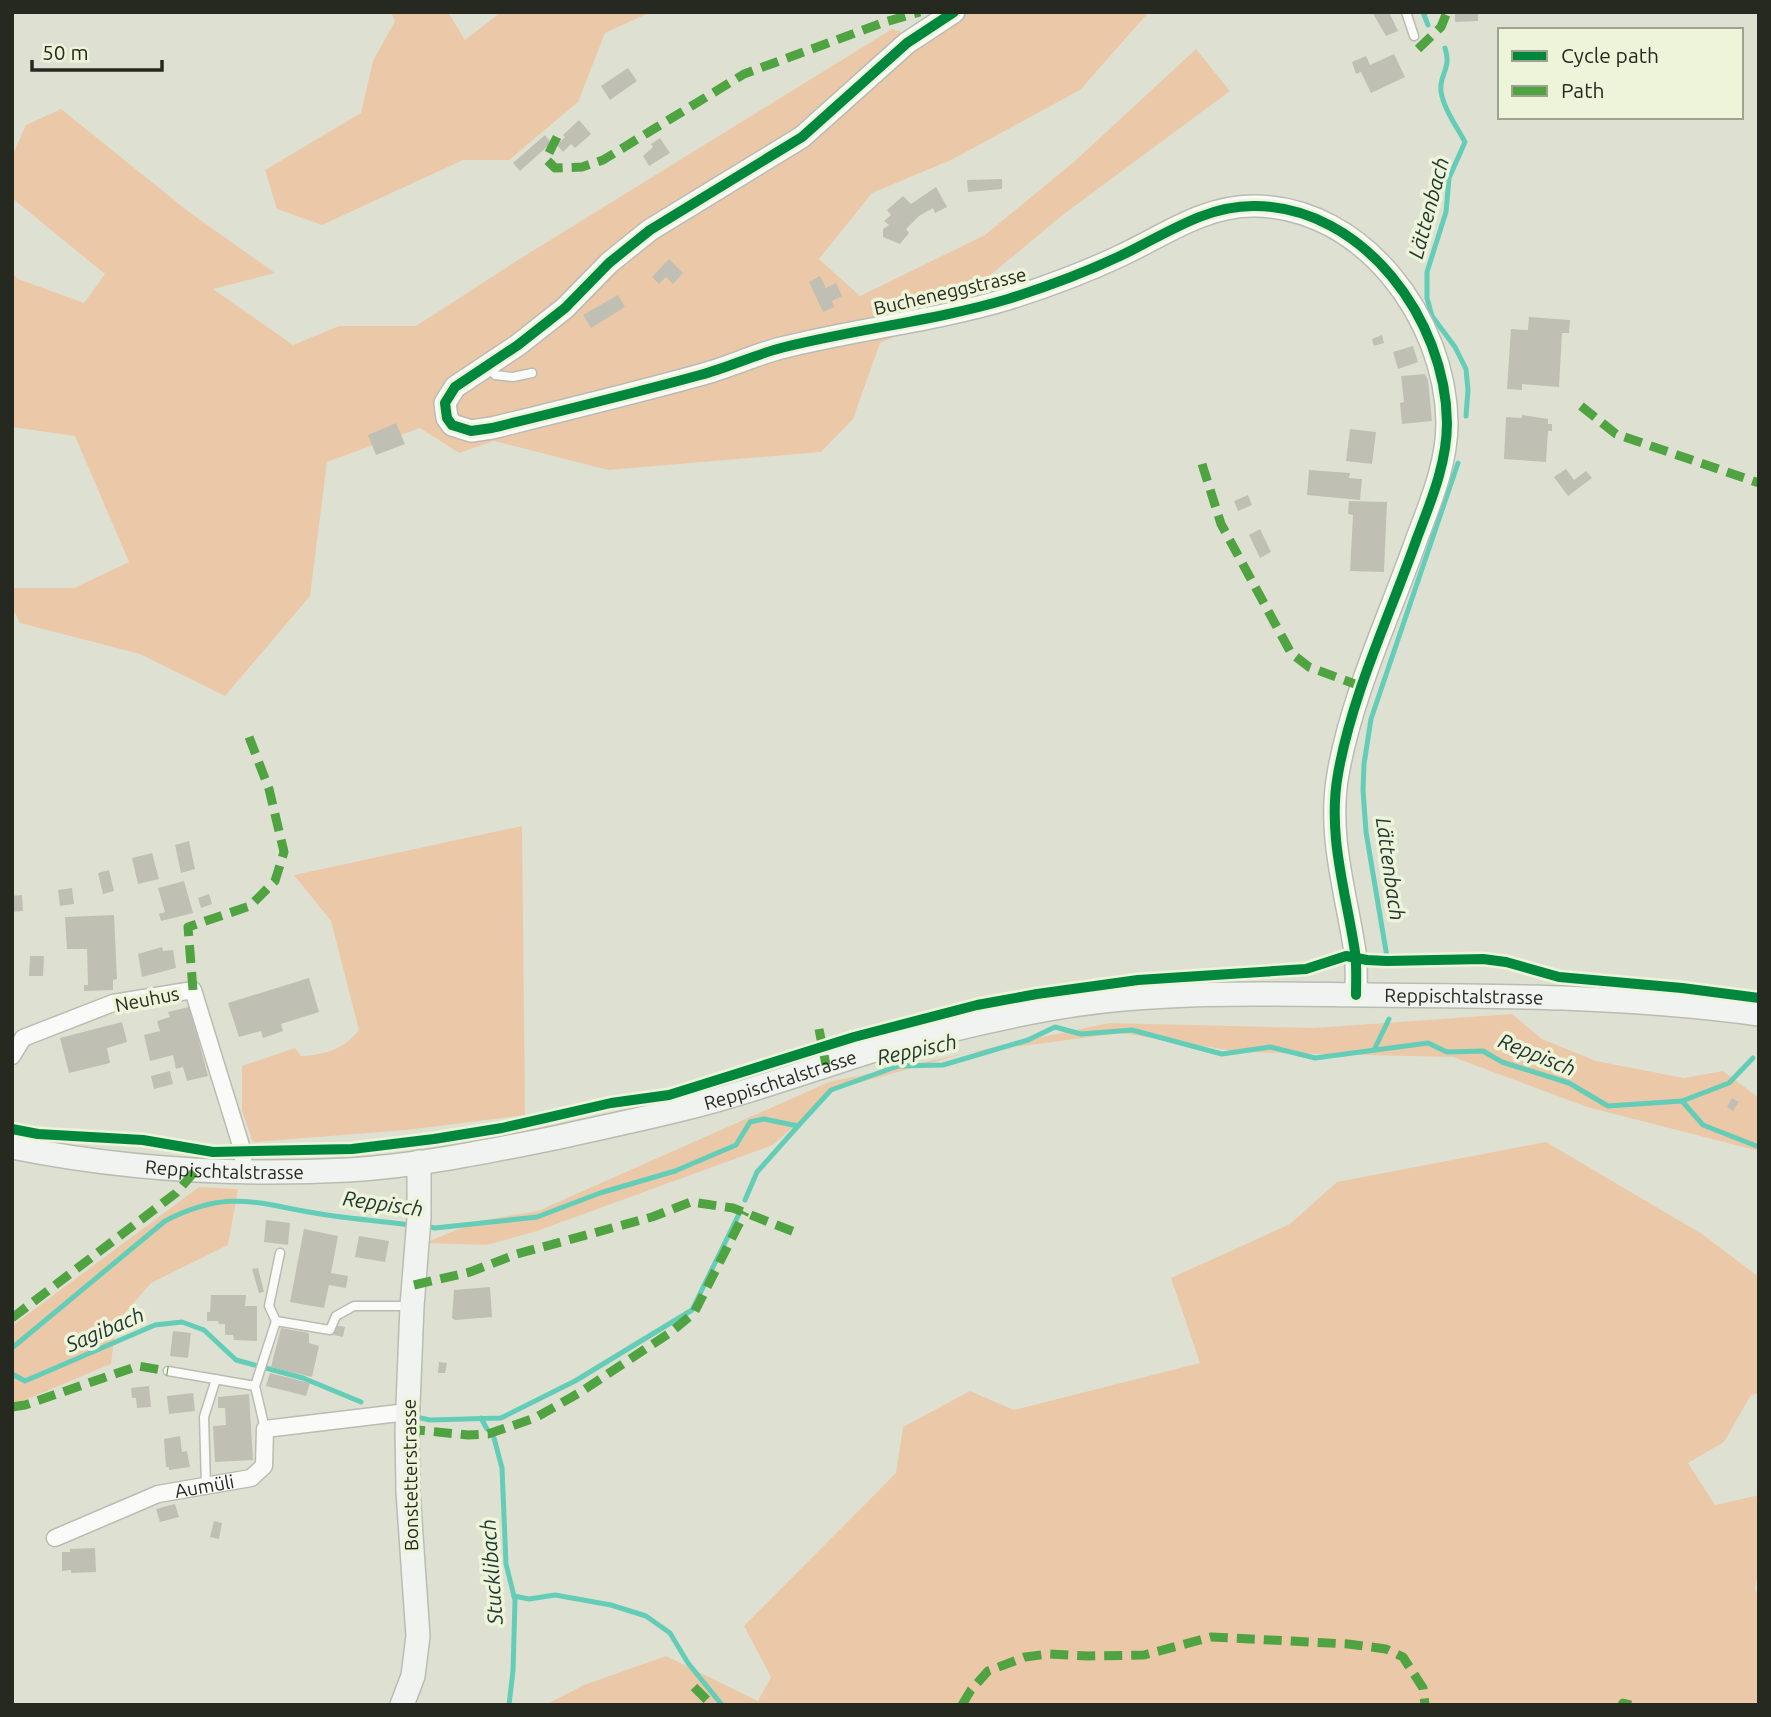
<svg xmlns="http://www.w3.org/2000/svg" width="1771" height="1717" font-family="Ubuntu,sans-serif">
<style>
.green{fill:#ebc9a8}
.lines{fill:none;stroke-linecap:round;stroke-linejoin:round}
.stream{stroke:#64cdb7;stroke-width:5}
.building{fill:#c0bfb4}
.service-casing{stroke:#b9bcb0;stroke-width:11}
.minor-casing{stroke:#b9bcb0;stroke-width:19}
.tertiary-casing{stroke:#b9bcb0;stroke-width:24}
.secondary-casing{stroke:#b9bcb0;stroke-width:26}
.service{stroke:#fafaf8;stroke-width:8}
.minor{stroke:#fafaf8;stroke-width:16}
.tertiary{stroke:#fafaf8;stroke-width:21}
.secondary{stroke:#f0f3ef;stroke-width:23}
.quiet{stroke:#50a341;stroke-width:9;stroke-dasharray:18 9;stroke-linecap:butt}
.cycleway-casing{stroke:#eef4d9;stroke-width:15}
.cycleway{stroke:#00873e;stroke-width:10}
.labels{text-anchor:middle;stroke-width:7;stroke-linejoin:round;paint-order:stroke}
.street-label{font-size:19px;fill:#26291f;stroke:#eef4d9}
.water-label{font-size:21px;font-style:italic;fill:#203732;stroke:#eef4d9}
</style>
<rect width="100%" height="100%" fill="#dee1d2"/>
<g class="green">
<polygon points="391,12 448,12 465,40 501,12 651,12 605,33 578,102 509,160 463,160 322,225 277,209 265,170 361,113 373,61 395,21"/>
<polygon points="940,12 1149,12 1080,90 951,160 872,193 819,259 860,296 985,235 1076,160 1196,49 1230,91 1064,214 941,316 880,343 853,419 821,452 608,470 494,441 459,453 420,428 327,462 310,596 225,696 140,654 20,623 12,607 12,588 74,588 129,562 75,436 12,427 12,273 18,279 84,303 105,274 12,198 12,156 26,125 61,109 189,212 275,273 213,289 293,345 339,326 416,326 526,255 892,29 908,34"/>
<path d="M522,826L525,1115L406,1130L253,1142L242,1111V1066L295,1048L301,1056C325,1055 344,1049 359,1030L331,921L294,875Z"/>
<polygon points="1512,1014 1542,1039 1596,1061 1684,1078 1723,1071 1759,1098 1759,1151 1587,1107 1453,1057 1241,1052 1121,1033 967,1053 836,1089 773,1145 537,1231 487,1245 425,1243 478,1221 538,1211 829,1082 1109,1023 1314,1028"/>
<polygon points="1546,1142 1702,1234 1759,1277 1759,1393 1751,1395 1724,1442 1688,1463 1715,1505 1759,1495 1759,1569 1755,1588 1759,1600 1759,1705 545,1705 584,1685 666,1656 758,1701 771,1677 744,1626 896,1473 903,1427 970,1391 1014,1410 1200,1363 1171,1278 1290,1224 1337,1182"/>
<polygon points="199,1187 238,1189 228,1245 151,1283 116,1323 111,1364 20,1402 12,1402 12,1326"/>
</g>
<g class="lines">
<g class="stream">
<polyline points="1423,12 1428,25"/>
<path d="M1445,48C1452,69 1439,74 1441,91C1443,108 1457,127 1465,142L1449,178L1446,212L1427,272V298L1432,316L1455,347L1466,369L1468,390L1466,416"/>
<polyline points="1387,957 1366,832 1363,790 1364,764 1371,719 1458,463"/>
<polyline points="1374,1050 1389,1019"/>
<polyline points="1682,1101 1729,1083 1753,1058"/>
<polyline points="745,1200 757,1172 798,1126"/>
<polyline points="425,1226 435,1228 537,1217 600,1193 675,1171 736,1145 750,1122 764,1119 798,1126 831,1090 898,1066 943,1065 1028,1040 1055,1027 1081,1034 1132,1030 1222,1054 1270,1047 1315,1058 1428,1043 1447,1052 1483,1051 1502,1062 1569,1083 1608,1106 1682,1101 1703,1125 1759,1147"/>
<path d="M12,1348L165,1221C231,1187 259,1205 327,1215C355,1219 384,1222 412,1225"/>
<polyline points="12,1374 25,1381 155,1325 182,1322 204,1330 236,1360 303,1378 361,1402"/>
<polyline points="421,1418 430,1420 501,1418 575,1381 692,1310 740,1212"/>
<polyline points="481,1418 487,1429"/>
<polyline points="494,1438 502,1468 506,1564 515,1600 513,1671 509,1705"/>
<polyline points="514,1596 529,1599 555,1595 611,1605 646,1616 670,1633 688,1663 722,1705"/>
</g>
</g>
<g class="building">
<polygon points="1372,12 1389,12 1398,31 1386,36"/>
<polygon points="1455,12 1478,12 1478,21 1455,22"/>
<polygon points="1394,54 1405,77 1371,93 1361,72 1356,74 1352,62 1366,56 1370,65"/>
<polygon points="628,68 637,81 610,100 601,86"/>
<polygon points="579,120 591,134 575,148 571,144 563,152 557,145 565,137 563,135"/>
<polygon points="545,135 551,143 520,171 513,163"/>
<polygon points="660,138 670,153 649,166 643,156 653,147 651,144"/>
<polygon points="1002,179 1002,189 968,192 967,180"/>
<polygon points="936,187 947,207 935,213 933,208 919,216 906,229 909,233 900,244 883,237 883,229 889,225 884,221 891,215 887,210 903,196 911,204"/>
<polygon points="669,259 683,273 673,284 666,277 659,284 652,277"/>
<polygon points="820,276 826,288 836,283 842,296 832,301 834,307 823,312 809,282"/>
<polygon points="618,295 625,307 591,328 583,315"/>
<polygon points="1529,317 1570,320 1569,333 1562,333 1559,387 1522,384 1522,390 1507,389 1511,329 1528,330"/>
<polygon points="1382,335 1384,343 1374,346 1372,339"/>
<polygon points="1413,346 1418,362 1398,369 1393,352"/>
<polygon points="1425,374 1428,380 1432,421 1402,424 1400,403 1404,402 1401,376"/>
<polygon points="1522,415 1548,419 1548,424 1552,424 1552,431 1548,431 1546,462 1504,459 1506,417 1522,418"/>
<polygon points="396,423 405,444 376,455 368,435"/>
<polygon points="1350,429 1376,432 1372,464 1346,461"/>
<polygon points="1566,469 1574,480 1586,471 1592,478 1568,496 1554,477"/>
<polygon points="1309,470 1350,473 1349,478 1362,479 1360,500 1307,495"/>
<polygon points="1248,495 1252,505 1238,511 1234,501"/>
<polygon points="1349,501 1387,502 1384,572 1350,571 1353,515 1348,514"/>
<polygon points="1260,529 1271,552 1260,558 1249,535"/>
<polygon points="189,841 195,869 181,873 175,845"/>
<polygon points="152,853 159,879 138,884 132,858"/>
<polygon points="109,870 114,891 103,894 98,873"/>
<polygon points="184,881 193,913 161,921 159,914 165,912 158,888"/>
<polygon points="72,888 74,904 60,906 58,890"/>
<polygon points="209,894 212,904 201,908 198,898"/>
<polygon points="22,895 23,911 12,912 12,896"/>
<polygon points="114,915 117,979 113,980 113,990 84,991 84,985 88,985 87,949 67,949 65,917"/>
<polygon points="162,947 163,951 173,950 176,968 142,977 138,954"/>
<polygon points="30,956 44,956 43,976 29,976"/>
<polygon points="309,978 319,1012 281,1024 283,1031 263,1038 261,1031 239,1037 228,1003"/>
<polygon points="193,1006 198,1027 195,1027 208,1076 187,1081 183,1067 176,1069 173,1055 150,1061 144,1035 160,1031 157,1021 170,1017 168,1012"/>
<polygon points="122,1022 127,1042 107,1048 110,1063 69,1073 60,1038"/>
<polygon points="170,1071 173,1084 154,1089 151,1076"/>
<polygon points="1732,1098 1739,1102 1733,1111 1727,1107"/>
<polygon points="266,1220 290,1223 288,1245 264,1242"/>
<polygon points="304,1229 338,1236 331,1273 348,1276 346,1288 329,1285 324,1308 290,1302"/>
<polygon points="359,1236 389,1241 385,1262 355,1257"/>
<polygon points="258,1268 264,1292 259,1293 252,1269"/>
<polygon points="490,1287 492,1317 455,1320 452,1318 454,1290"/>
<polygon points="211,1295 246,1295 245,1306 257,1306 257,1341 234,1340 233,1335 225,1335 225,1324 219,1324 218,1321 207,1321 207,1312 210,1312"/>
<polygon points="335,1325 345,1327 343,1337 334,1335"/>
<polygon points="281,1328 309,1333 309,1343 319,1346 312,1377 271,1367"/>
<polygon points="173,1331 191,1333 188,1358 170,1356"/>
<polygon points="439,1362 447,1363 445,1373 438,1373"/>
<polygon points="270,1373 310,1383 306,1396 266,1386"/>
<polygon points="149,1386 151,1407 137,1408 136,1398 132,1398 131,1388"/>
<polygon points="193,1393 195,1411 169,1414 167,1396"/>
<polygon points="249,1394 253,1460 215,1462 213,1426 226,1425 225,1408 218,1408 218,1397"/>
<polygon points="180,1436 182,1452 187,1451 190,1467 169,1470 169,1467 166,1467 164,1439"/>
<polygon points="175,1504 179,1517 160,1522 156,1509"/>
<polygon points="214,1521 222,1523 219,1539 210,1537"/>
<polygon points="95,1548 96,1572 71,1573 71,1570 62,1571 62,1552 70,1552 70,1549"/>
</g>
<g class="lines">
<defs>
<g id="service">
<polyline points="1406,12 1414,36"/>
<polyline points="489,368 495,375 513,377 532,373"/>
<polyline points="276,1321 330,1330 336,1316 354,1306 409,1306"/>
<polyline points="168,1371 255,1386"/>
<polyline points="265,1429 255,1386 276,1321 269,1306 280,1253"/>
<polyline points="206,1486 204,1417 216,1379"/>
</g>
<g id="minor">
<polyline points="12,1056 23,1038 113,1003 193,990 243,1152 243,1171"/>
<path id="s1" d="M55,1538L158,1494L251,1478L264,1466L265,1429L407,1412"/>
</g>
<path id="tertiary" d="M954,12L907,43L802,137L650,230L609,263L565,308L518,345L455,387L445,403L447,418L452,425L471,431L492,428C561,411 631,394 700,375C727,368 754,355 781,348C856,329 934,321 1008,299C1046,287 1084,273 1120,256C1163,236 1205,205 1255,206C1364,207 1446,320 1447,423C1447,463 1431,501 1417,538C1390,615 1352,694 1338,774C1327,835 1346,892 1355,952C1357,966 1356,981 1356,995"/>
<g id="secondary">
<path id="s2" d="M12,1147C122,1169 237,1176 348,1170C419,1166 490,1151 559,1137C608,1126 658,1116 706,1103C761,1088 814,1069 868,1052C927,1035 988,1020 1049,1009C1154,990 1262,994 1368,995C1499,996 1629,996 1759,1014"/>
<polyline points="402,1705 413,1676 418,1636 408,1492 407,1429 412,1306 419,1218 419,1162"/>
</g>
</defs>
<use href="#service" class="service-casing"/>
<use href="#minor" class="minor-casing"/>
<use href="#tertiary" class="tertiary-casing"/>
<use href="#secondary" class="secondary-casing"/>
<use href="#service" class="service"/>
<use href="#minor" class="minor"/>
<use href="#tertiary" class="tertiary"/>
<use href="#secondary" class="secondary"/>
<g class="quiet">
<polyline points="1418,49 1441,27 1447,12"/>
<polyline points="557,137 546,159 555,168 582,167 603,160 744,74 885,22 920,12"/>
<polyline points="1581,406 1616,434 1759,483"/>
<polyline points="1202,464 1221,524 1291,653 1309,667 1363,687"/>
<polyline points="193,990 188,927 250,906 275,881 284,852 269,789 249,737"/>
<polyline points="819,1029 826,1065"/>
<polyline points="414,1285 470,1272 517,1254 652,1217 691,1202 733,1208 797,1233"/>
<polyline points="12,1318 176,1193 196,1170"/>
<polyline points="12,1407 25,1405 138,1366 168,1371"/>
<polyline points="407,1429 468,1435 488,1434 535,1418 579,1393 671,1332 694,1313 745,1212"/>
<polyline points="694,1687 712,1705"/>
<polyline points="962,1705 971,1690 988,1671 1025,1657 1048,1654 1088,1656 1144,1655 1211,1637 1348,1644 1386,1649 1403,1657 1423,1688 1425,1705"/>
<polyline points="1622,1705 1623,1703 1631,1705"/>
</g>
<defs>
<g id="cycleway">
<path d="M954,12L907,43L802,137L650,230L609,263L565,308L518,345L455,387L445,403L447,418L452,425L471,431L492,428C561,411 631,394 700,375C727,368 754,355 781,348C856,329 934,321 1008,299C1046,287 1084,273 1120,256C1163,236 1205,205 1255,206C1364,207 1446,320 1447,423C1447,463 1431,501 1417,538C1390,615 1352,694 1338,774C1327,835 1346,892 1355,952C1357,966 1356,981 1356,995"/>
<polyline points="12,1129 38,1134 143,1140 213,1152 352,1149 434,1139 502,1128 611,1103 669,1095 854,1037 977,1005 1037,994 1138,980 1306,969 1346,956 1367,960 1387,961 1483,959 1506,962 1559,977 1682,988 1759,998"/>
</g>
</defs>
<use href="#cycleway" class="cycleway-casing"/>
<use href="#cycleway" class="cycleway"/>
</g>
<g class="labels">
<g class="street-label">
<text transform="translate(950 291) rotate(-13)" y="7">Bucheneggstrasse</text>
<text dy="7" stroke="none"><textPath href="#s2" startOffset="1474">Reppischtalstrasse</textPath></text>
<text transform="translate(147 999) rotate(-11)" y="7">Neuhus</text>
<text dy="7" stroke="none"><textPath href="#s2" startOffset="780">Reppischtalstrasse</textPath></text>
<text dy="7" stroke="none"><textPath href="#s2" startOffset="214">Reppischtalstrasse</textPath></text>
<text transform="translate(410 1475) rotate(-91)" y="7">Bonstetterstrasse</text>
<text dy="7" stroke="none"><textPath href="#s1" startOffset="159">Aumüli</textPath></text>
</g>
<g class="water-label">
<text transform="translate(1429 208) rotate(-75)" y="7">Lättenbach</text>
<text transform="translate(1390 869) rotate(82)" y="7">Lättenbach</text>
<text transform="translate(917 1050) rotate(-12)" y="7">Reppisch</text>
<text transform="translate(1537 1055) rotate(22)" y="7">Reppisch</text>
<text transform="translate(383 1204) rotate(8)" y="7">Reppisch</text>
<text transform="translate(105 1330) rotate(-23)" y="7">Sagibach</text>
<text transform="translate(492 1572) rotate(-94)" y="7">Stucklibach</text>
</g>
</g>
<rect width="1771" height="1717" fill="none" stroke="#26291f" stroke-width="28"/>
<rect x="1498" y="28" width="245" height="91" fill="#eef4d9" stroke="#9ea38f" stroke-width="2"/>
<rect x="1512" y="51" width="35" height="10" fill="#00873e" stroke="#9ea38f" stroke-width="2"/>
<text x="1561" y="63" font-size="21" fill="#26291f">Cycle path</text>
<rect x="1512" y="86" width="35" height="10" fill="#50a341" stroke="#9ea38f" stroke-width="2"/>
<text x="1561" y="98" font-size="21" fill="#26291f">Path</text>
<path d="M32 60v10h130v-10" fill="none" stroke="#26291f" stroke-width="3.5"/>
<text x="42" y="60" font-size="21" fill="#26291f" stroke="#eef4d9" stroke-width="5" paint-order="stroke">50 m</text>
</svg>
